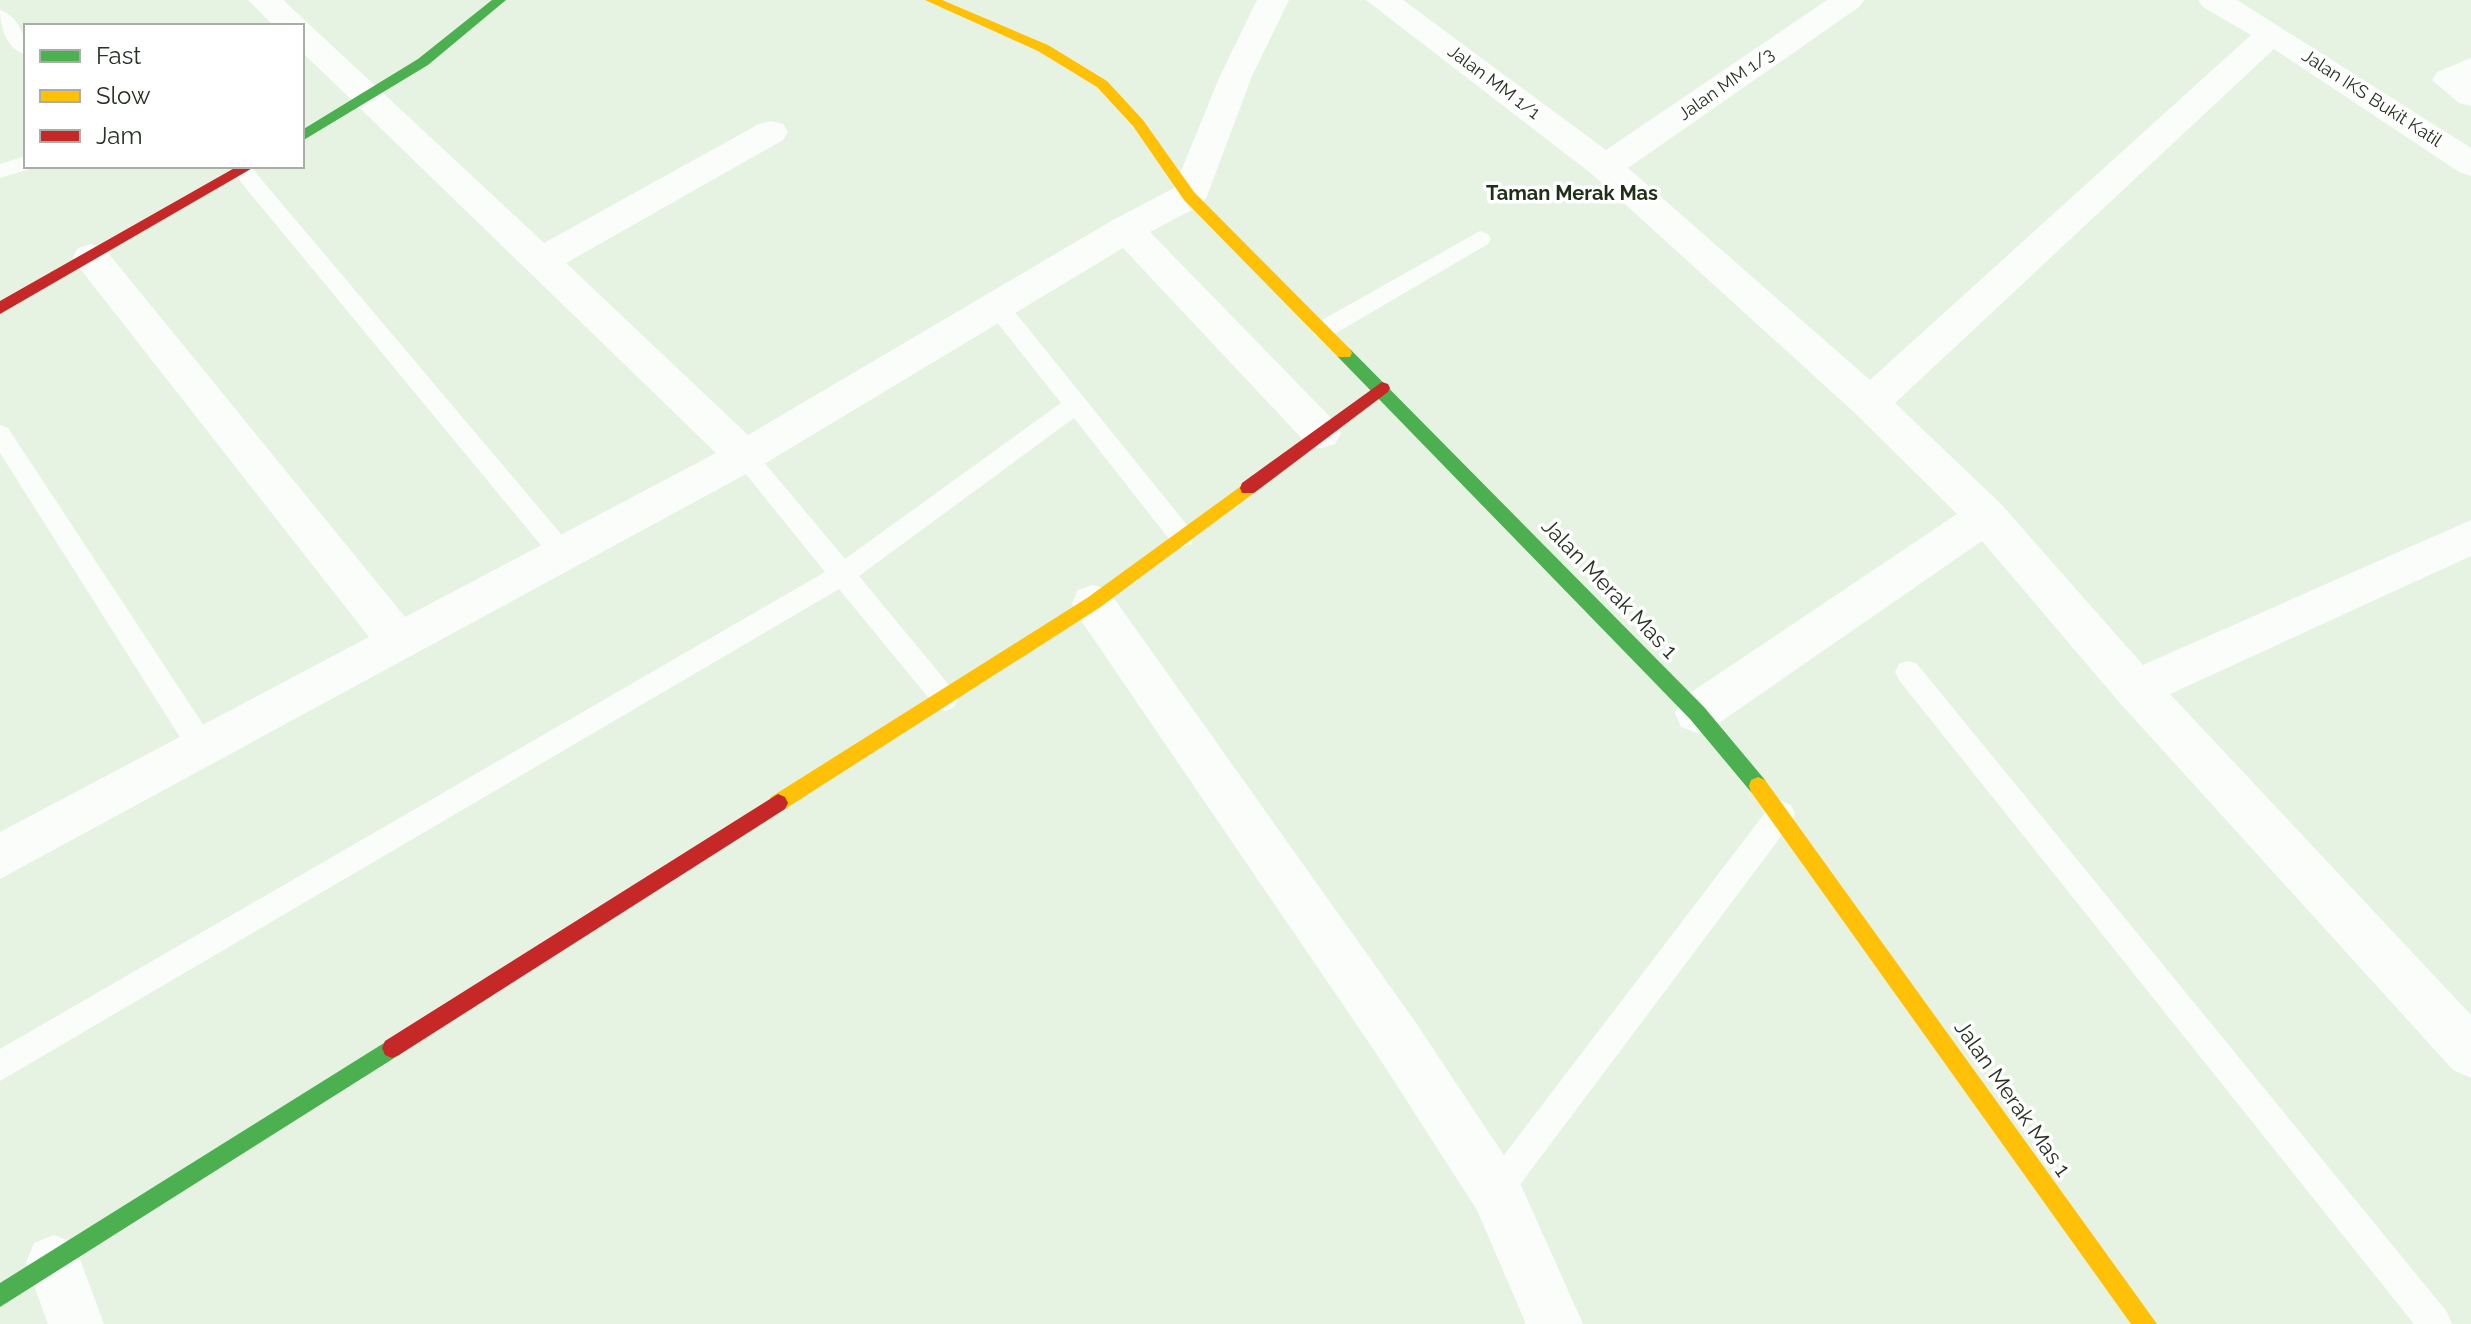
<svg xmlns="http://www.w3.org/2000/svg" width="2471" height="1324" font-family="Raleway,sans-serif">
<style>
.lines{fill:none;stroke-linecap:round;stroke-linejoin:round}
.lane{fill:#fbfdfb;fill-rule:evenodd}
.street{fill:#fbfdfb;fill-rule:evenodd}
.fast{fill:#4caf50;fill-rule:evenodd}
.slow{fill:#ffc107;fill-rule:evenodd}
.jam{fill:#c62828;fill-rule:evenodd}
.labels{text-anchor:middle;stroke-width:7;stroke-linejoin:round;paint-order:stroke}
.far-street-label{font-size:18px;fill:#293125;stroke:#fff}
.far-neighbourhood-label{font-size:20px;font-weight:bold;fill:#1f3017;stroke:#fff}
.street-label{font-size:22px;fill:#293125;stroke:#fff}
</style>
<rect width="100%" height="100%" fill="#e7f3e2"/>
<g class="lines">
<g class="lane">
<path d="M0,10C19,16 26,38 26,55C7,50 0,27 0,10Z"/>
<polygon points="26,156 26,166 33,168 0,178 0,164"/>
<polygon points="234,166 250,166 572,547 575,554 572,561 563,564 554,561 235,175"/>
<polygon points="1480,231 1488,234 1491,239 1488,244 1331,336 1315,336 1312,330 1315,324"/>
<polygon points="997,298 1005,300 1191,530 1194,537 1191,544 1182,547 1173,544 1074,418 859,576 954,691 958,699 954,707 945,711 936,707 839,589 0,1081 0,1049 825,572 737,463 733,456 737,449 753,449 845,559 1061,403 989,312 986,306"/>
<polygon points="0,425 8,428 212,738 215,747 212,756 202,759 192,756 0,453"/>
<polygon points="1908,661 1917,664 2447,1312 2452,1324 2414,1324 1899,680 1895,672 1899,664"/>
<polygon points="1781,801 1791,805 1795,814 1791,823 1507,1202 1496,1207 1485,1202 1480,1191 1485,1180 1771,805"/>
</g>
<g class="street">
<polygon points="248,0 283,0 544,243 759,124 771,121 783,124 788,132 783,140 566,263 748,435 1113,220 1174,188 1220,76 1257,0 1289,0 1252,76 1207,196 1201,205 1150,232 1335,422 1341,433 1335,444 1321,448 1307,444 1123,248 759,467 0,879 0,832 369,637 78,266 73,257 78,248 91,244 104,248 405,617 716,453 302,52 302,26 274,26"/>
<polygon points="1366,0 1403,0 1606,150 1827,0 1864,0 1859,7 1628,168 1870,380 2251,35 2203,7 2198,0 2237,0 2471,148 2471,176 2459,172 2274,49 1895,403 2001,504 2143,665 2471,520 2471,556 2170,694 2471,1015 2471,1078 2453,1070 2120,703 1982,541 1713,727 1697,733 1681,727 1675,713 1681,699 1957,514 1856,414 1593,175"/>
<polygon points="2471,58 2471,106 2459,103 2432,80 2437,72"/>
<polygon points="1093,585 1108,590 1414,1020 1515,1172 1583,1324 1526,1324 1477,1210 1378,1056 1078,616 1072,603 1078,590"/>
<polygon points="54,1235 74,1243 104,1324 48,1324 26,1263 34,1243"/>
</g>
<g class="fast">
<polygon points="492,0 506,0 428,65 302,141 302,130 418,59"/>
<polygon points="1344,347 1350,349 1704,707 1765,780 1767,786 1765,792 1758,795 1751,792 1690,719 1338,357 1336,353 1338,349"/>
<polygon points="392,1038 399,1041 402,1048 399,1055 0,1307 0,1283"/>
</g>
<g class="slow">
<polygon points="925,0 942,0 1048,45 1107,81 1143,120 1194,192 1350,349 1352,353 1350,357 1338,357 1184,200 1133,126 1097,87 1038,51"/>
<polygon points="1248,481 1256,488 1254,493 1099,608 785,809 778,812 771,809 768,803 771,797 1087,598"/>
<polygon points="1758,777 1765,780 2157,1324 2131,1324 1751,792 1749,786 1751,780"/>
</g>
<g class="jam">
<polygon points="238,166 256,166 0,314 0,301"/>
<polygon points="1382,382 1388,384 1390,388 1388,392 1254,493 1242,493 1240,488 1242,483"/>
<polygon points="778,794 785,797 788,803 785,809 399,1055 392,1058 385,1055 382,1048 385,1041"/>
</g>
</g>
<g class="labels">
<g class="far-street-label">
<text transform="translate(1494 82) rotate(37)" y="6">Jalan MM 1/1</text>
<text transform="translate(1726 84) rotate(-35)" y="6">Jalan MM 1/3</text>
<text transform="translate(2372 98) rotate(33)" y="6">Jalan IKS Bukit Katil</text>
</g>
<g class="far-neighbourhood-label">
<text x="1572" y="200">Taman Merak Mas</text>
</g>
<g class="street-label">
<text transform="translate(1610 588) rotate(46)" y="8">Jalan Merak Mas 1</text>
<text transform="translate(2013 1098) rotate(55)" y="8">Jalan Merak Mas 1</text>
</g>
</g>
<rect x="24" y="24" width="280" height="144" fill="#ffffff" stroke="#a9ada8" stroke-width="2"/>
<rect x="40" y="50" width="40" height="12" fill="#4caf50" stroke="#a9ada8" stroke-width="2"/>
<text x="96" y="64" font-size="24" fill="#293125">Fast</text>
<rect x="40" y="90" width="40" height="12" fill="#ffc107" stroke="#a9ada8" stroke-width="2"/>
<text x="96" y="104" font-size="24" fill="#293125">Slow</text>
<rect x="40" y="130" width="40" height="12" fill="#c62828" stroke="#a9ada8" stroke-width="2"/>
<text x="96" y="144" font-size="24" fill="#293125">Jam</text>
</svg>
